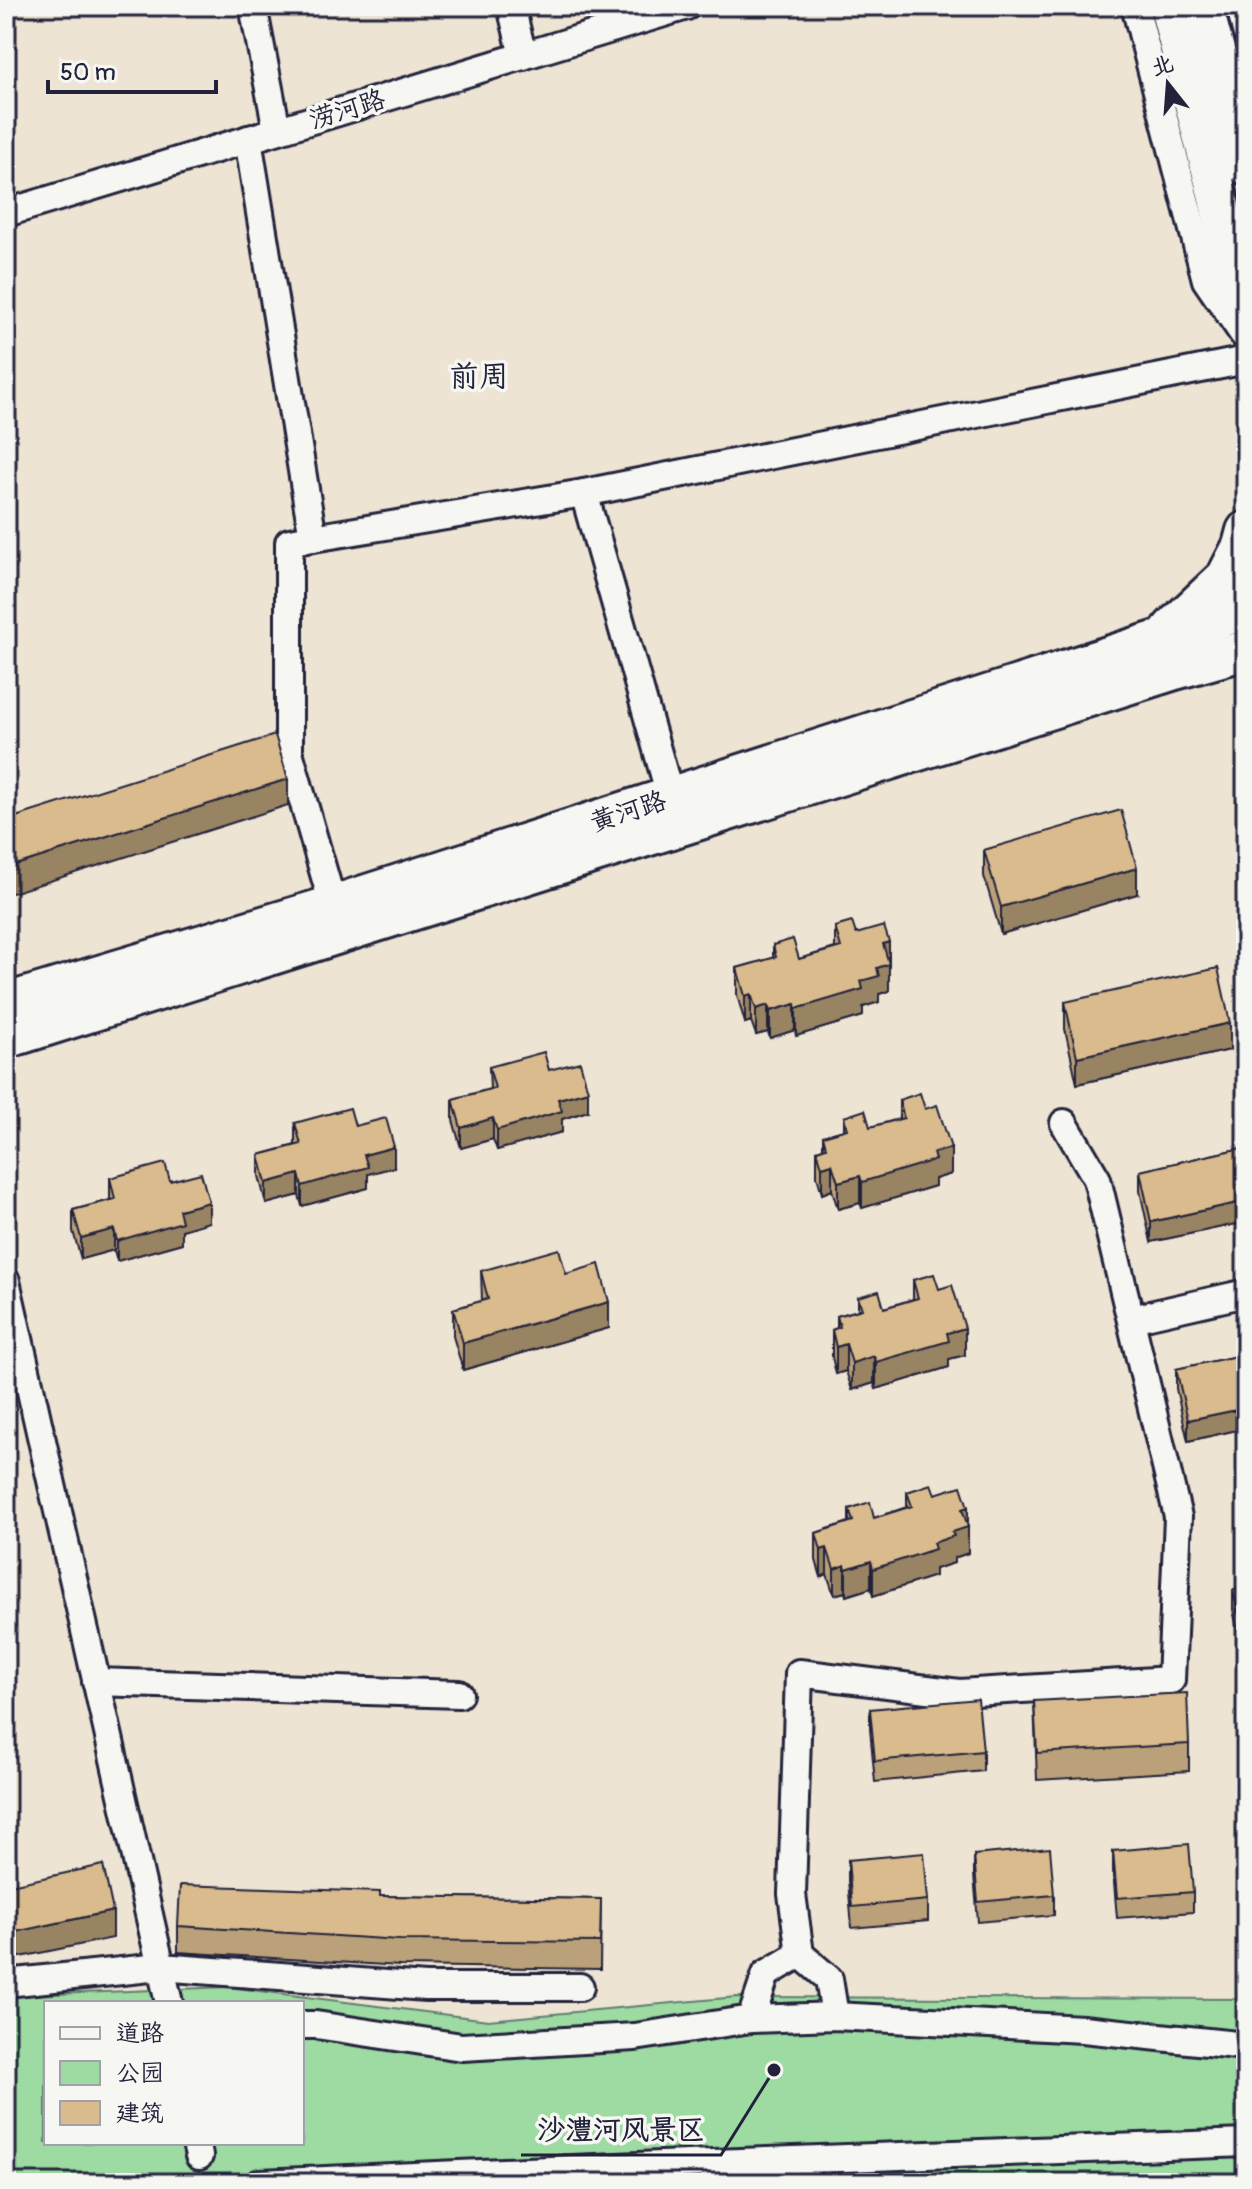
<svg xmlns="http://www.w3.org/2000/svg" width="1252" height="2189" font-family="Pangolin,'LXGW WenKai TC',sans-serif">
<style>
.green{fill:#9ddba3;stroke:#607e6f;stroke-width:2;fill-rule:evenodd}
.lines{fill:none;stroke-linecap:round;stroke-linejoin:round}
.minor-casing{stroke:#22223b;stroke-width:32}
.secondary-casing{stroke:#22223b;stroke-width:44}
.minor{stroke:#f6f6f2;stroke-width:26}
.secondary{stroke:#f6f6f2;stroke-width:38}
.wall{fill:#bba179;stroke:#22223b;stroke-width:2}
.shaded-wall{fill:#988363;stroke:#22223b;stroke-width:2}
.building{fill:#d9bb8d;stroke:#22223b;stroke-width:2}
.labels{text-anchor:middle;stroke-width:7;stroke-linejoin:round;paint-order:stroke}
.street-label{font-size:26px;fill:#22223b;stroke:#f6f6f2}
.quarter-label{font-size:30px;fill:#22223b;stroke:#f6f6f2}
.leader{fill:none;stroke:#22223b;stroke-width:3}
.callout-dot{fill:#22223b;stroke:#f6f6f2;stroke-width:3}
.callout-label{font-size:28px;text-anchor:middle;font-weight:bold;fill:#22223b;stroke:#f6f6f2;stroke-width:7;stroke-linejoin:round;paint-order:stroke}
</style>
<rect width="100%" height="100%" fill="#ede4d4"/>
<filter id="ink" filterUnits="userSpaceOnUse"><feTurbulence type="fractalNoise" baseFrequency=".0125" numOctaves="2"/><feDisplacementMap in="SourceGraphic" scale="16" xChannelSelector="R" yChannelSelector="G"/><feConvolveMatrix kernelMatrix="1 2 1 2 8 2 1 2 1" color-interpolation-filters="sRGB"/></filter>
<g filter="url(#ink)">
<path class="green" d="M228,1987L488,2020L737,1997L1246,1999V2183H6V2160L14,2159L6,2119V1996ZM46,2003H302V2143H46Z"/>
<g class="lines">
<defs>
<g id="minor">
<polyline points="253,6 277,130"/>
<polyline points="511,6 523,56"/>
<polyline points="1135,6 1206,280 1243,334"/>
<polyline points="1240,6 1246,31"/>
<polyline points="248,139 313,538"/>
<polyline points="6,213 687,6"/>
<polyline points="584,493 675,813"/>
<polyline points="333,905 289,752 289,542 584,493 1246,360"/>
<polyline points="6,1281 169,2003"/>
<polyline points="1132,1319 1246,1293"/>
<polyline points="96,1682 459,1694"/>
<polyline points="6,1983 160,1967 426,1987 580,1987"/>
<polyline points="835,2016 829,1979 800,1954 792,1894 799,1673 959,1693 1171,1680 1178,1517 1097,1179 1064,1123"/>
<polyline points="751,2019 766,1974 800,1954"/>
<polyline points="302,2025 316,2025 462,2047 635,2037 751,2019 835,2016 1083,2029 1246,2046"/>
<polyline points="196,2143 199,2156"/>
<polyline points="260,2183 661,2165 1246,2143"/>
</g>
<g id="secondary">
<polyline points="1169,6 1217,193 1246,324"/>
<polyline points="1203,6 1246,165"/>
<polyline points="1172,628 1226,577 1242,546 1246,531"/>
<polyline points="6,1003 333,905 1161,639 1246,609"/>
<polyline points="6,1039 1175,670 1246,650"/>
</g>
</defs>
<use href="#minor" class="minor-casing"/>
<use href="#secondary" class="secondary-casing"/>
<use href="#minor" class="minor"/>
<use href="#secondary" class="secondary"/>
</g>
<g class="wall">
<polygon points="984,850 1137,894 1001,934 984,876"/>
<polygon points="835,927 889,942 889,991 879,994 879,1002 863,1007 863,1016 796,1036 795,1030 770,1038 768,1032 756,1035 751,1021 745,1023 737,995 737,968 773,958 773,945 799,959 835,948"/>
<polygon points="1065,1002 1230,1050 1077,1084 1065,1029"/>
<polygon points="489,1067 549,1070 588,1111 562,1119 562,1132 497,1150 493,1139 461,1148 453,1120 453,1099 490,1089"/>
<polygon points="899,1100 925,1109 951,1174 935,1179 935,1186 862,1208 860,1203 838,1209 832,1190 822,1194 817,1176 817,1150 823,1148 823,1136 844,1130 844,1117 870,1127 899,1119"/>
<polygon points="295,1123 355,1126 394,1167 368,1174 368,1188 302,1206 299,1195 266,1204 259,1176 259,1155 295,1145"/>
<polygon points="1246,1147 1246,1222 1151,1242 1140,1191 1140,1171"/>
<polygon points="110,1178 170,1181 209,1222 182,1230 182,1243 117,1261 114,1250 81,1259 73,1231 73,1210 110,1200"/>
<polygon points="481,1271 566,1274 609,1328 463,1370 453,1336 453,1309 482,1301"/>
<polygon points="913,1280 939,1289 965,1355 949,1359 949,1367 876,1389 874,1383 852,1390 846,1371 836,1374 832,1357 832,1330 837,1328 837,1316 858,1310 858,1297 884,1308 913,1299"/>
<polygon points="1246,1354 1246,1428 1188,1441 1176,1389 1176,1369"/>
<polygon points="907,1492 935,1494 968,1507 968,1553 954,1558 954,1563 935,1569 935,1576 873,1596 871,1588 846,1596 845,1592 834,1595 827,1574 821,1577 816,1560 816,1533 849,1522 849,1509 874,1518 907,1507"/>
<polygon points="1246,1587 1245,1661 1233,1610 1233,1590"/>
<polygon points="1034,1701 1189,1744 1189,1771 1037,1780"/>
<polygon points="870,1709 983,1751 983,1771 875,1782 870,1729"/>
<polygon points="1113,1851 1193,1892 1193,1912 1117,1918 1113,1871"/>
<polygon points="974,1855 1054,1895 1054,1915 978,1922 974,1875"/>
<polygon points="848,1860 928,1900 928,1921 852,1928 848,1880"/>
<polygon points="380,1896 601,1899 600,1969 400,1966 178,1952 178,1926"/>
</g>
<g class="shaded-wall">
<polygon points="288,779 288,805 6,895 6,868"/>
<polygon points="1137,868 1137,894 1001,934 1001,907"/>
<polygon points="889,942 889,991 879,994 879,1002 863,1007 863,1016 796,1036 796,1009 861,981 877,968 883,944"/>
<polygon points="751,994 751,1021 745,1023 745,996"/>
<polygon points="795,1004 795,1030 770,1038 770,1011"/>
<polygon points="768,1005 768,1032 756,1035 756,1009"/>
<polygon points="1230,1023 1230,1050 1077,1084 1077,1057"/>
<polygon points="588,1091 588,1111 562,1119 562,1132 497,1150 497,1130 558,1099"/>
<polygon points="493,1118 493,1139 461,1148 461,1128"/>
<polygon points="394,1147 394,1167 368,1174 368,1188 302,1206 302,1186 364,1155"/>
<polygon points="951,1148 951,1174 935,1179 935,1186 862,1208 862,1182 933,1153"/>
<polygon points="832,1164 832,1190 822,1194 822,1167"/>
<polygon points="299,1174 299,1195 266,1204 266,1183"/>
<polygon points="860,1176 860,1203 838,1209 838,1182"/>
<polygon points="1246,1201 1246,1222 1151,1242 1151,1222"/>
<polygon points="209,1202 209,1222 182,1230 182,1243 117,1261 117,1241 179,1210"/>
<polygon points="114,1229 114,1250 81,1259 81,1238"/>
<polygon points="609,1302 609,1328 463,1370 463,1343"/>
<polygon points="965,1328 965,1355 949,1359 949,1367 876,1389 876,1362 947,1333"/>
<polygon points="846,1344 846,1371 836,1374 836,1347"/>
<polygon points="874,1356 874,1383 852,1390 852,1363"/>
<polygon points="1246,1408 1246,1428 1188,1441 1188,1420"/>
<polygon points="968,1507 968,1553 954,1558 954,1563 935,1569 935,1576 873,1596 873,1569 933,1543 952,1532 962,1509"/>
<polygon points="827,1548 827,1574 821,1577 821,1550"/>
<polygon points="871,1561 871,1588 846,1596 846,1569"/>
<polygon points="845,1565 845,1592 834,1595 834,1569"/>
<rect x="1245" y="1641" width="1" height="20"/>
<polygon points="113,1911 113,1938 6,1960 6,1934"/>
</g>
<g class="building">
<polygon points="275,735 288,779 6,868 6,820"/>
<polygon points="1121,810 1137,868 1001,907 984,850"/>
<polygon points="852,922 856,934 884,926 889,942 883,944 889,964 877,968 879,976 861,981 863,989 796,1009 795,1004 770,1011 768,1005 756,1009 751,994 745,996 737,968 776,957 773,945 793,939 799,959 841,947 835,927"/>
<polygon points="1218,968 1230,1023 1077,1057 1065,1002"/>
<polygon points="544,1052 549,1070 580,1062 588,1091 558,1099 562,1111 497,1130 493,1118 461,1128 453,1099 495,1088 489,1067"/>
<polygon points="920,1093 925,1109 937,1105 951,1148 933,1153 935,1160 862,1182 860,1176 838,1182 832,1164 822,1167 817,1150 826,1147 823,1136 847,1129 844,1117 865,1110 870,1127 904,1118 899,1100"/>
<polygon points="350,1108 355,1126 386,1118 394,1147 364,1155 368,1167 302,1186 299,1174 266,1183 259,1155 301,1144 295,1123"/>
<polygon points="1246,1147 1246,1201 1151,1222 1140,1171"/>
<polygon points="165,1163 170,1181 201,1173 209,1202 179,1210 182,1222 117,1241 114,1229 81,1238 73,1210 115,1199 110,1178"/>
<polygon points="559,1249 566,1274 599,1264 609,1302 463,1343 453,1309 488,1299 481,1271"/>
<polygon points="934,1274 939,1289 952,1285 965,1328 947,1333 949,1341 876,1362 874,1356 852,1363 846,1344 836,1347 832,1330 840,1327 837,1316 862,1309 858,1297 879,1291 884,1308 918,1298 913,1280"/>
<polygon points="1246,1354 1246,1408 1188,1420 1176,1369"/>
<polygon points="931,1484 935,1494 961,1486 968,1507 962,1509 968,1527 952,1532 954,1536 933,1543 935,1549 873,1569 871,1561 846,1569 845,1565 834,1569 827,1548 821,1550 816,1533 853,1521 849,1509 870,1502 874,1518 912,1506 907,1492"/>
<polygon points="1246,1587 1246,1641 1245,1641 1233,1590"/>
<polygon points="1187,1693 1189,1744 1037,1753 1034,1701"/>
<polygon points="978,1699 983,1751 875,1761 870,1709"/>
<polygon points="1189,1844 1193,1892 1117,1898 1113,1851"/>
<polygon points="1050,1848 1054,1895 978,1902 974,1855"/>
<polygon points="924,1853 928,1900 852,1907 848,1860"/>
<polygon points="103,1865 113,1911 6,1934 6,1886"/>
<polygon points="180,1885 380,1892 380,1896 601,1899 600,1942 400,1940 178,1926"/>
</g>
</g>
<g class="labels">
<g class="street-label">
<text transform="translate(347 109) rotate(-17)" y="9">涝河路</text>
<text transform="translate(628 811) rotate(-18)" y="9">黄河路</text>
</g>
<g class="quarter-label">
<text x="479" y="386">前周</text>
</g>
</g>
<path class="leader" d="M774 2070L721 2155H521"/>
<circle class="callout-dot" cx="774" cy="2070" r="8"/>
<g class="callout-label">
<text x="621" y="2139">沙澧河风景区</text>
</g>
<rect width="1252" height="2189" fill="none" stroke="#f6f6f2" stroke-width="32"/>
<rect x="16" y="16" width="1220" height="2157" fill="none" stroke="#22223b" stroke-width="3" filter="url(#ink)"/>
<rect x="44" y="2001" width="260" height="144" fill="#f6f6f2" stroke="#a1a1a9" stroke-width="2"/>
<rect x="60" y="2027" width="40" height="12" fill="#f6f6f2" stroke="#a1a1a9" stroke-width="2"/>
<text x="116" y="2041" font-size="24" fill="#22223b">道路</text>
<rect x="60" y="2061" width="40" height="24" fill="#9ddba3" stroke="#a1a1a9" stroke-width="2"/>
<text x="116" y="2081" font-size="24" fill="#22223b">公园</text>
<rect x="60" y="2101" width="40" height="24" fill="#d9bb8d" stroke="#a1a1a9" stroke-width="2"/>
<text x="116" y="2121" font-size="24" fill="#22223b">建筑</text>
<g transform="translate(1168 84) rotate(343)" stroke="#f6f6f2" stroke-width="6" paint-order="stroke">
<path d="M0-6L14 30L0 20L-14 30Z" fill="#22223b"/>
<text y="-12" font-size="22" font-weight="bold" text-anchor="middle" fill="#22223b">北</text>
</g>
<path d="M48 80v12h168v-12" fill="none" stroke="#22223b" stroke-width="4"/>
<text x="60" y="80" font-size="24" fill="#22223b" stroke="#f6f6f2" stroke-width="6" paint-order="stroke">50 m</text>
</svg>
